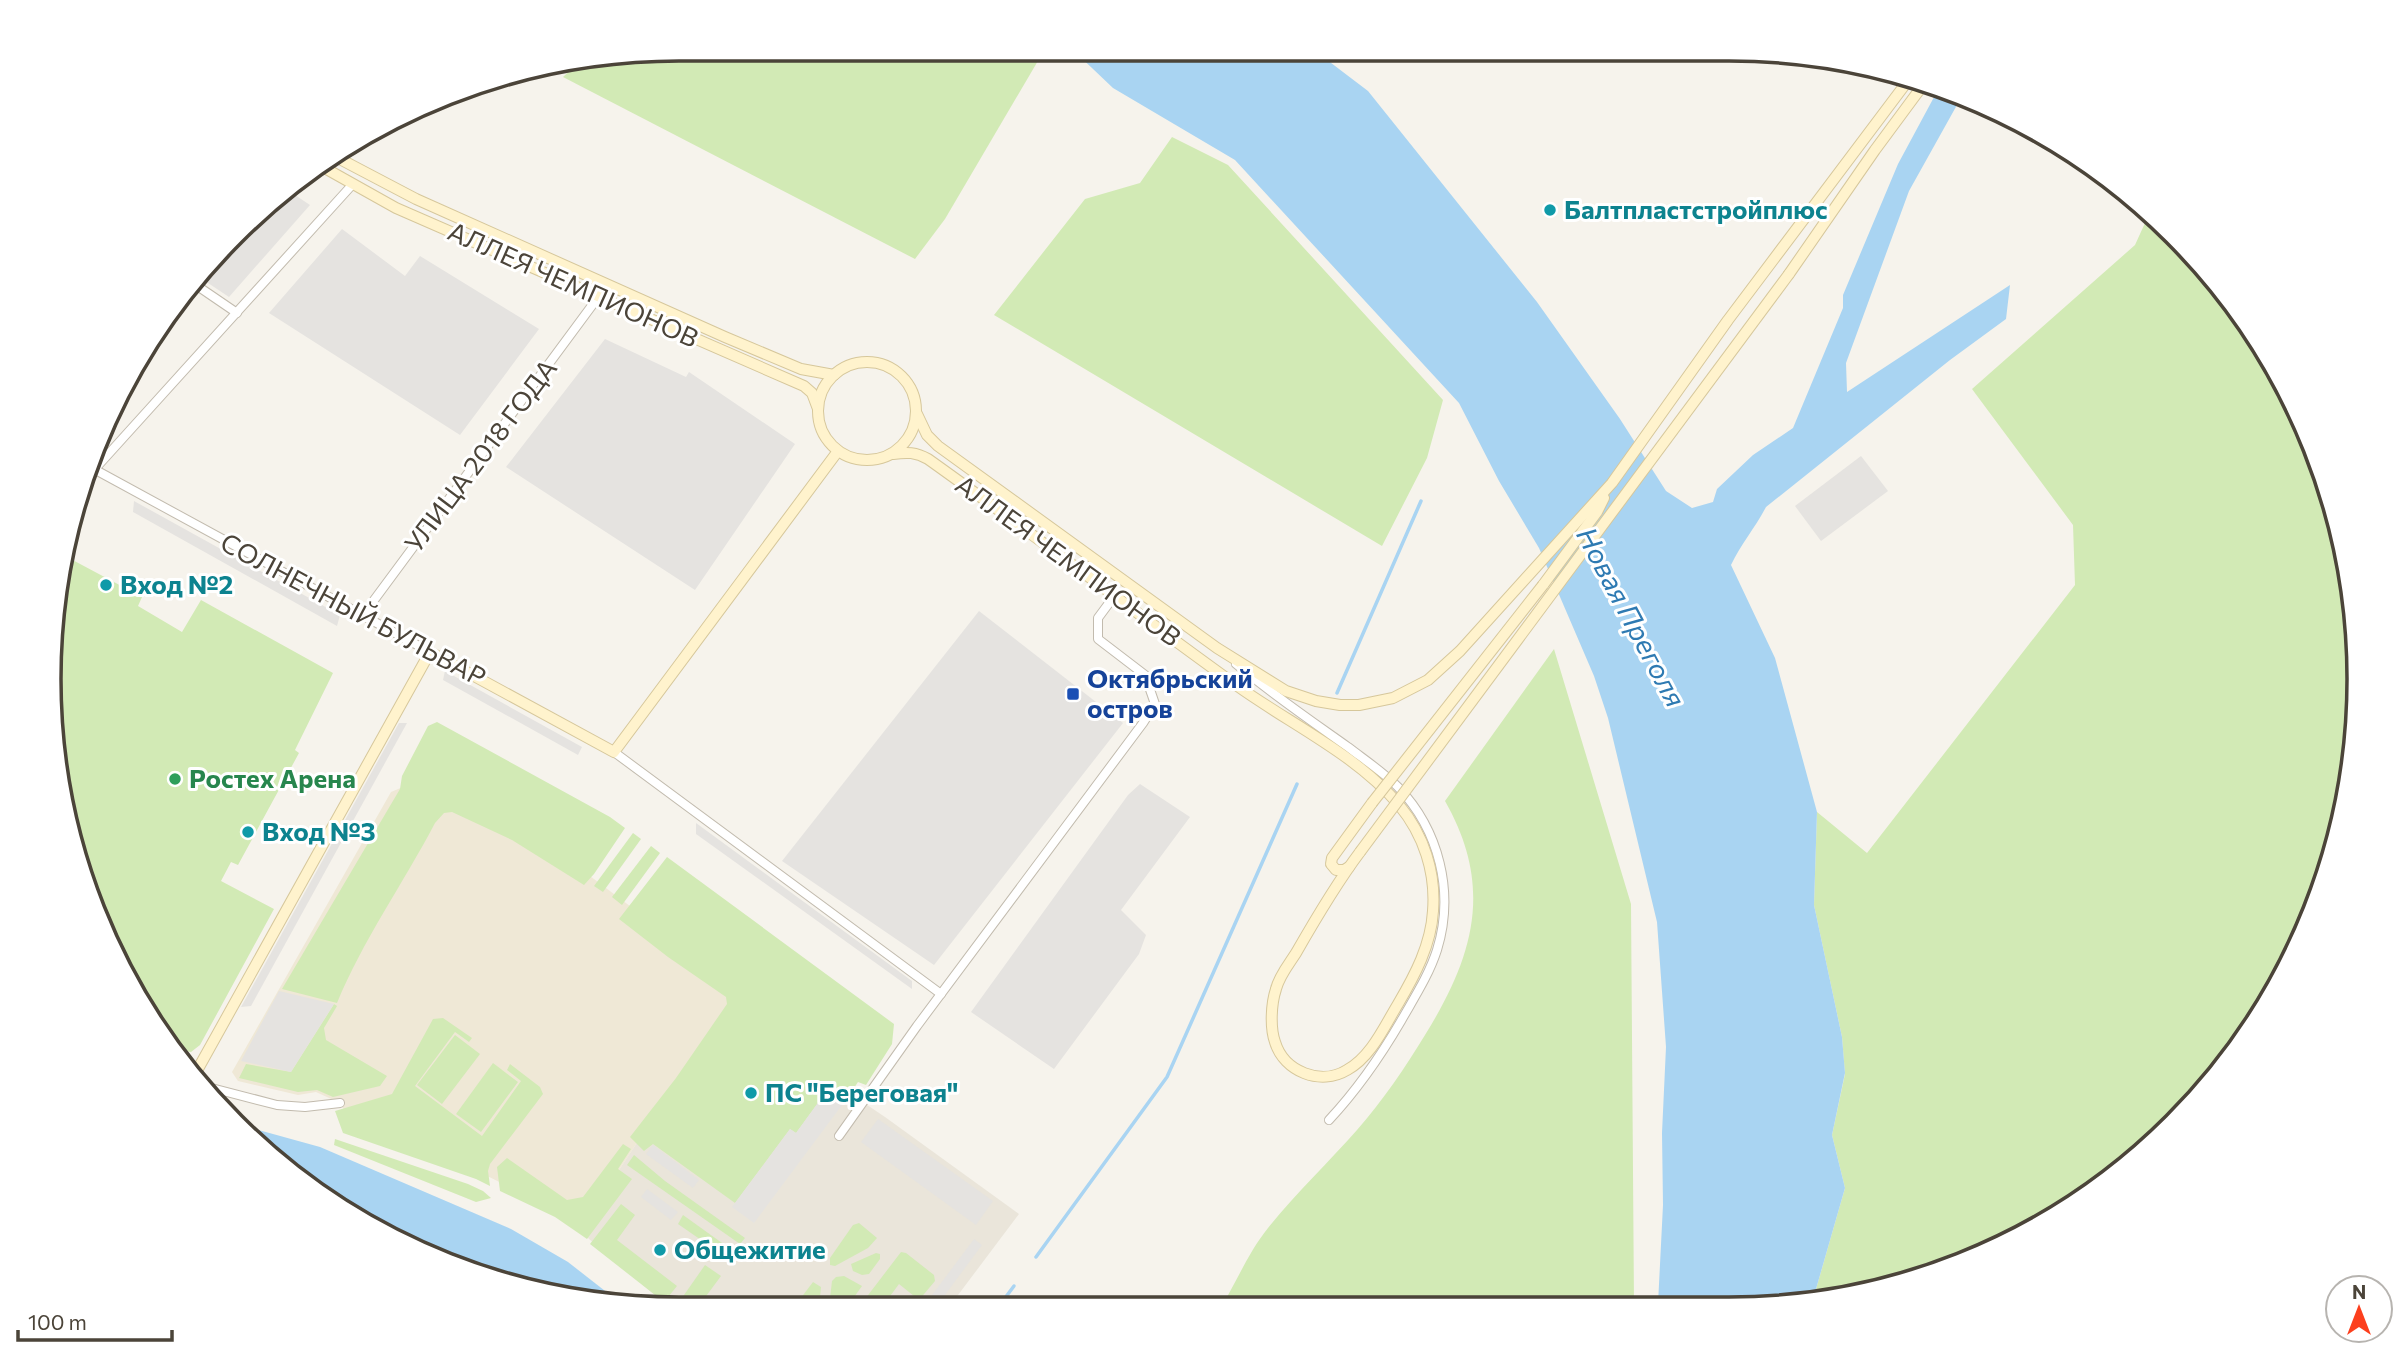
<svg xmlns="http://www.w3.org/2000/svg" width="2408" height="1358" font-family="Commissioner,sans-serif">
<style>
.residential{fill:#eae5da}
.education{fill:#efe8d6}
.green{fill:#d2eab5}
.parking{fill:#e5e3e0}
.water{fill:#a9d4f2}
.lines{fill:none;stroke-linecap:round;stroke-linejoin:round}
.stream{stroke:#a9d4f2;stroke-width:3.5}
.minor-casing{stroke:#c2bbae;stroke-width:10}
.secondary-casing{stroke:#d6c79b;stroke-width:12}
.minor{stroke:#fff;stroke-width:8}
.secondary{stroke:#fff3cd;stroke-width:10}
.secondary-bridge-casing{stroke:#d6c79b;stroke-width:12;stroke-linecap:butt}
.secondary-bridge{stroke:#fff3cd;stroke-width:10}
.culture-dot{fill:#0f9aa8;stroke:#fff;stroke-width:2.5}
.transit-dot{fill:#1a4fb4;stroke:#fff;stroke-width:2.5}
.leisure-dot{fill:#2e9e5b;stroke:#fff;stroke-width:2.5}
.labels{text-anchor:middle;stroke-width:6;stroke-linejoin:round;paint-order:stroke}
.culture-label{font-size:26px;font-weight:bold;fill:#0d838f;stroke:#fff;text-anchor:start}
.street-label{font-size:26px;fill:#4b4439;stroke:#fff}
.transit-label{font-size:26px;font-weight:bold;fill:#164399;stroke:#fff;text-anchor:start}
.leisure-label{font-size:26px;font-weight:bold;fill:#27864d;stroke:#fff;text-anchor:start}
.water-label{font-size:28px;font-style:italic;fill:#2e7ab2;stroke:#fff}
.rim{fill:none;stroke:#4b4439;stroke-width:3.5}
</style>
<rect width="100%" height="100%" fill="#f6f3ec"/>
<polygon class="residential" points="830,1080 885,1117 1019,1214 949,1307 670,1308 589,1239 580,1229 640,1138"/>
<polygon class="education" points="417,781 578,867 747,994 640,1138 580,1229 542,1203 467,1166 347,1115 340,1103 316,1092 298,1095 238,1081 232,1072 391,792"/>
<g class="green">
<polygon points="679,49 1036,49 1042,54 945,219 915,259 563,77 575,66"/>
<polygon points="1172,137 1228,165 1443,400 1427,458 1382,546 994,315 1085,199 1140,183"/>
<polygon points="2150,212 2229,296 2294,401 2338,516 2358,638 2354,762 2325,882 2274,994 2175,1124 2079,1203 1932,1275 1812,1303 1845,1188 1832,1135 1845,1074 1842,1037 1814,905 1817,812 1867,853 2075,585 2073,525 1972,389 2135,245"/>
<polygon points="67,557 142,597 138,606 182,632 201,600 333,673 295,750 299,753 238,865 231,862 221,881 274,909 200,1045 191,1052 178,1050 97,920 50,720"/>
<path d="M1554,649L1631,904L1634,1304L1224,1306L1227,1297C1240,1274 1251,1249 1268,1228C1295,1194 1328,1163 1357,1130C1383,1100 1405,1068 1425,1035C1474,956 1494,887 1445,801Z"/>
<path d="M437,722L610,817L625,828L594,874L584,885L512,840L452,812L444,813L435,823C403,884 363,940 337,1003L282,989L400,789L402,776L428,726Z"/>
<polygon points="633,833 641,839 603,892 594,886"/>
<polygon points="651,846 660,853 622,905 612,897"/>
<polygon points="667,857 894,1024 892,1044 866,1085 858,1082 848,1097 831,1085 796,1133 790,1129 735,1203 653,1144 644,1151 630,1137 676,1078 727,1004 726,997 668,957 619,919"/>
<polygon points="334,1004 337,1006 324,1028 326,1040 387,1076 380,1086 333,1097 317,1090 298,1092 239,1078 246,1064 291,1072"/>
<polygon points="443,1018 472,1038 469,1042 455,1032 415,1086 482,1136 521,1081 507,1070 510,1064 540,1087 543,1094 490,1164 488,1171 490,1186 476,1179 343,1133 335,1111 392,1094 433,1019"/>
<polygon points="455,1035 480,1054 442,1104 417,1085"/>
<polygon points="493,1063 518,1082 481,1132 456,1114"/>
<polygon points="335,1139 468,1184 483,1191 491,1198 476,1202 334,1145"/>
<polygon points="623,1144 631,1149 618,1169 632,1179 587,1239 555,1217 500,1191 497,1167 507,1158 567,1200 583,1197"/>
<polygon points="634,1155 665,1181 745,1238 740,1244 627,1165"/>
<polygon points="621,1204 635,1215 617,1240 677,1286 664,1302 590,1244"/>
<polygon points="683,1215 736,1253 730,1260 678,1224"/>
<polygon points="859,1223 877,1238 868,1248 835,1266 830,1265 830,1258 853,1225"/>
<polygon points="901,1252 906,1253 934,1275 935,1281 919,1300 899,1284 882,1307 859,1307"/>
<polygon points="876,1253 880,1254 880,1259 869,1274 862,1275 853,1271 851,1264"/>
<polygon points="705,1265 721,1276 698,1307 680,1308 677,1305"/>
<polygon points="844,1276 862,1286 847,1307 829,1307 832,1281 836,1277"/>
<polygon points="813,1282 821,1287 819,1307 794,1307"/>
</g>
<g class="parking">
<polygon points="286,189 310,205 229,297 202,279"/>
<polygon points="342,229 405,276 420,256 539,329 460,435 269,313"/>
<polygon points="605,339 686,377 689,372 795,444 695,590 506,467"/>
<polygon points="1861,456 1888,491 1821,541 1795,506"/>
<polygon points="134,501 340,615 337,626 133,512"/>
<polygon points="979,611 1123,723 934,965 782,861"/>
<polygon points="445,671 582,747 578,755 443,680"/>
<polygon points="399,723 407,723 251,1006 241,1007"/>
<polygon points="1140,784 1190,817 1121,910 1146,935 1139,954 1054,1069 971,1012 1128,795"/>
<polygon points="696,823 912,981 912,989 696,834"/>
<polygon points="279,991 334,1004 291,1072 241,1061"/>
<polygon points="831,1085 848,1097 754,1223 732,1207 790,1129 796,1133"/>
<polygon points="878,1119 993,1201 976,1225 861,1142"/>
<polygon points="653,1145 699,1180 693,1188 646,1154"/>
<polygon points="647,1189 678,1212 671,1220 641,1197"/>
<polygon points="974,1239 982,1245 936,1307 923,1307"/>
</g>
<g class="water">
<path d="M1072,49L1314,50L1368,91L1537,302L1620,419L1666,491L1692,508L1713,502L1717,489L1753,455L1793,428L1843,308V295L1898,164L1940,86L1962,96L1909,191L1846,363L1847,392L2010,285L2006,319L1950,360L1766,507C1755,528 1741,544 1731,565L1775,658L1817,812L1814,905L1842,1037L1845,1073L1832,1135L1845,1188L1812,1303L1658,1304L1663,1205L1662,1133L1666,1047L1657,922L1608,718L1594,676L1539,548L1499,481L1459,403L1235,160L1113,88Z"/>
<polygon points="244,1126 320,1147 511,1229 568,1262 623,1305 516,1287 364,1224"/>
</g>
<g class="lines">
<g class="stream">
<polyline points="1337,693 1421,501"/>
<polyline points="1036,1257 1167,1077 1297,784"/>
<polyline points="999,1306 1014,1286"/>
</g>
<defs>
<g id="minor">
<polyline points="196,285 237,313"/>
<polyline points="92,468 430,652"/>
<polyline points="94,470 352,185"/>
<polyline points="363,615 599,296"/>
<path d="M1236,664C1272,694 1310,720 1348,747C1365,760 1383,772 1398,787C1439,830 1455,892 1437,950C1429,975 1414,998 1401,1021C1380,1057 1357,1090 1329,1120"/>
<polyline points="614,752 941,994"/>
<polyline points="200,1085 277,1105 305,1107 340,1103"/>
<polyline points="839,1136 917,1026 1143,723 1155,704 1145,675 1098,639 1098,618 1115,595"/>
</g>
<g id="secondary">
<polyline points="336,157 416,199 725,337 801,369 834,375"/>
<polyline points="321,166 396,208 804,386 812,393 818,409"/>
<polyline points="1789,274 1875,150 1926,81"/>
<circle cx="867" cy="411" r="49"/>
<polyline points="917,414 927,435 938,446 1217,648 1286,691 1316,701 1340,705 1359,705 1393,698 1428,680 1460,651 1612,483 1728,320 1910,78"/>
<path d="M893,454C907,452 916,452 928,459C1032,533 1133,611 1236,685C1290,724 1356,754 1399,805C1424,835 1436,873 1433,911C1431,945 1415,975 1398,1004C1384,1027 1371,1057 1347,1070C1321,1086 1284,1072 1275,1042C1270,1028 1271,1004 1276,989C1279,976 1289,964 1296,953C1316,918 1336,884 1360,852"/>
<polyline points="1543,585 1597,512 1604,498"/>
<polyline points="1349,867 1344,870 1336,870 1331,864 1332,858 1372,803"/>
<polyline points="194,1076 430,652 614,752 838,451"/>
</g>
</defs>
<use href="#minor" class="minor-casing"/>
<use href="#secondary" class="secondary-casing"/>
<use href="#minor" class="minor"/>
<use href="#secondary" class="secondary"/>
<defs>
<g id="secondary-bridge">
<polyline points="1372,803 1543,585"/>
<polyline points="1360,852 1789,274"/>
</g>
</defs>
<use href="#secondary-bridge" class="secondary-bridge-casing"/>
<use href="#secondary-bridge" class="secondary-bridge"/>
</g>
<g class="culture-dot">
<circle cx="1550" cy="210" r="7"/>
<circle cx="106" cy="585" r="7"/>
<circle cx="248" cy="832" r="7"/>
<circle cx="751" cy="1093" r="7"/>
<circle cx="660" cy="1250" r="7"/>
</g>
<rect class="transit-dot" x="1066" y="687" width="14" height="14" rx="3.5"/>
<circle class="leisure-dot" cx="175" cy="779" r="7"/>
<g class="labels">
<g class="culture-label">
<text x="1564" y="219">Балтпластстройплюс</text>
<text x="120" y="594">Вход №2</text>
<text x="262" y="841">Вход №3</text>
<text x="765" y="1102">ПС "Береговая"</text>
<text x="674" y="1259">Общежитие</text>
</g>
<g class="street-label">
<text transform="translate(573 285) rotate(24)" y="9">АЛЛЕЯ ЧЕМПИОНОВ</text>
<text transform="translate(481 456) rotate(-53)" y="9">УЛИЦА 2018 ГОДА</text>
<text transform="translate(1068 561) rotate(36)" y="9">АЛЛЕЯ ЧЕМПИОНОВ</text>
<text transform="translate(353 610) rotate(28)" y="9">СОЛНЕЧНЫЙ БУЛЬВАР</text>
</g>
<g class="transit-label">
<text x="1087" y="688">Октябрьский<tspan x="1087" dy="30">остров</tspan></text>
</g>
<g class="leisure-label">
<text x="189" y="788">Ростех Арена</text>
</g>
<g class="water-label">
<text transform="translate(1631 617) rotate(62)" y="10">Новая Преголя</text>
</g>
</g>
<path d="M0 0H2408V1358H0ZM679 61H1729A618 618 0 0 1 2347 679V679A618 618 0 0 1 1729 1297H679A618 618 0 0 1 61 679V679A618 618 0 0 1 679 61Z" fill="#fff" fill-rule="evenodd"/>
<path class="rim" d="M679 61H1729A618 618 0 0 1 2347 679V679A618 618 0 0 1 1729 1297H679A618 618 0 0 1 61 679V679A618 618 0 0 1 679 61Z"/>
<g transform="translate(2359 1309)"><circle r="33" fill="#ffffff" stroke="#b7b4b0" stroke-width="2"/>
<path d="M0-5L12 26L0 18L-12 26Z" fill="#fc3f1d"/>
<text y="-10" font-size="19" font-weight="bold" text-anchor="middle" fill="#4b4439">N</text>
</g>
<path d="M18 1330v10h154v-10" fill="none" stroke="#4b4439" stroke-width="3.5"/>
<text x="28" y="1330" font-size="21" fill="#4b4439" stroke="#ffffff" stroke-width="5" paint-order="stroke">100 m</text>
</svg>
